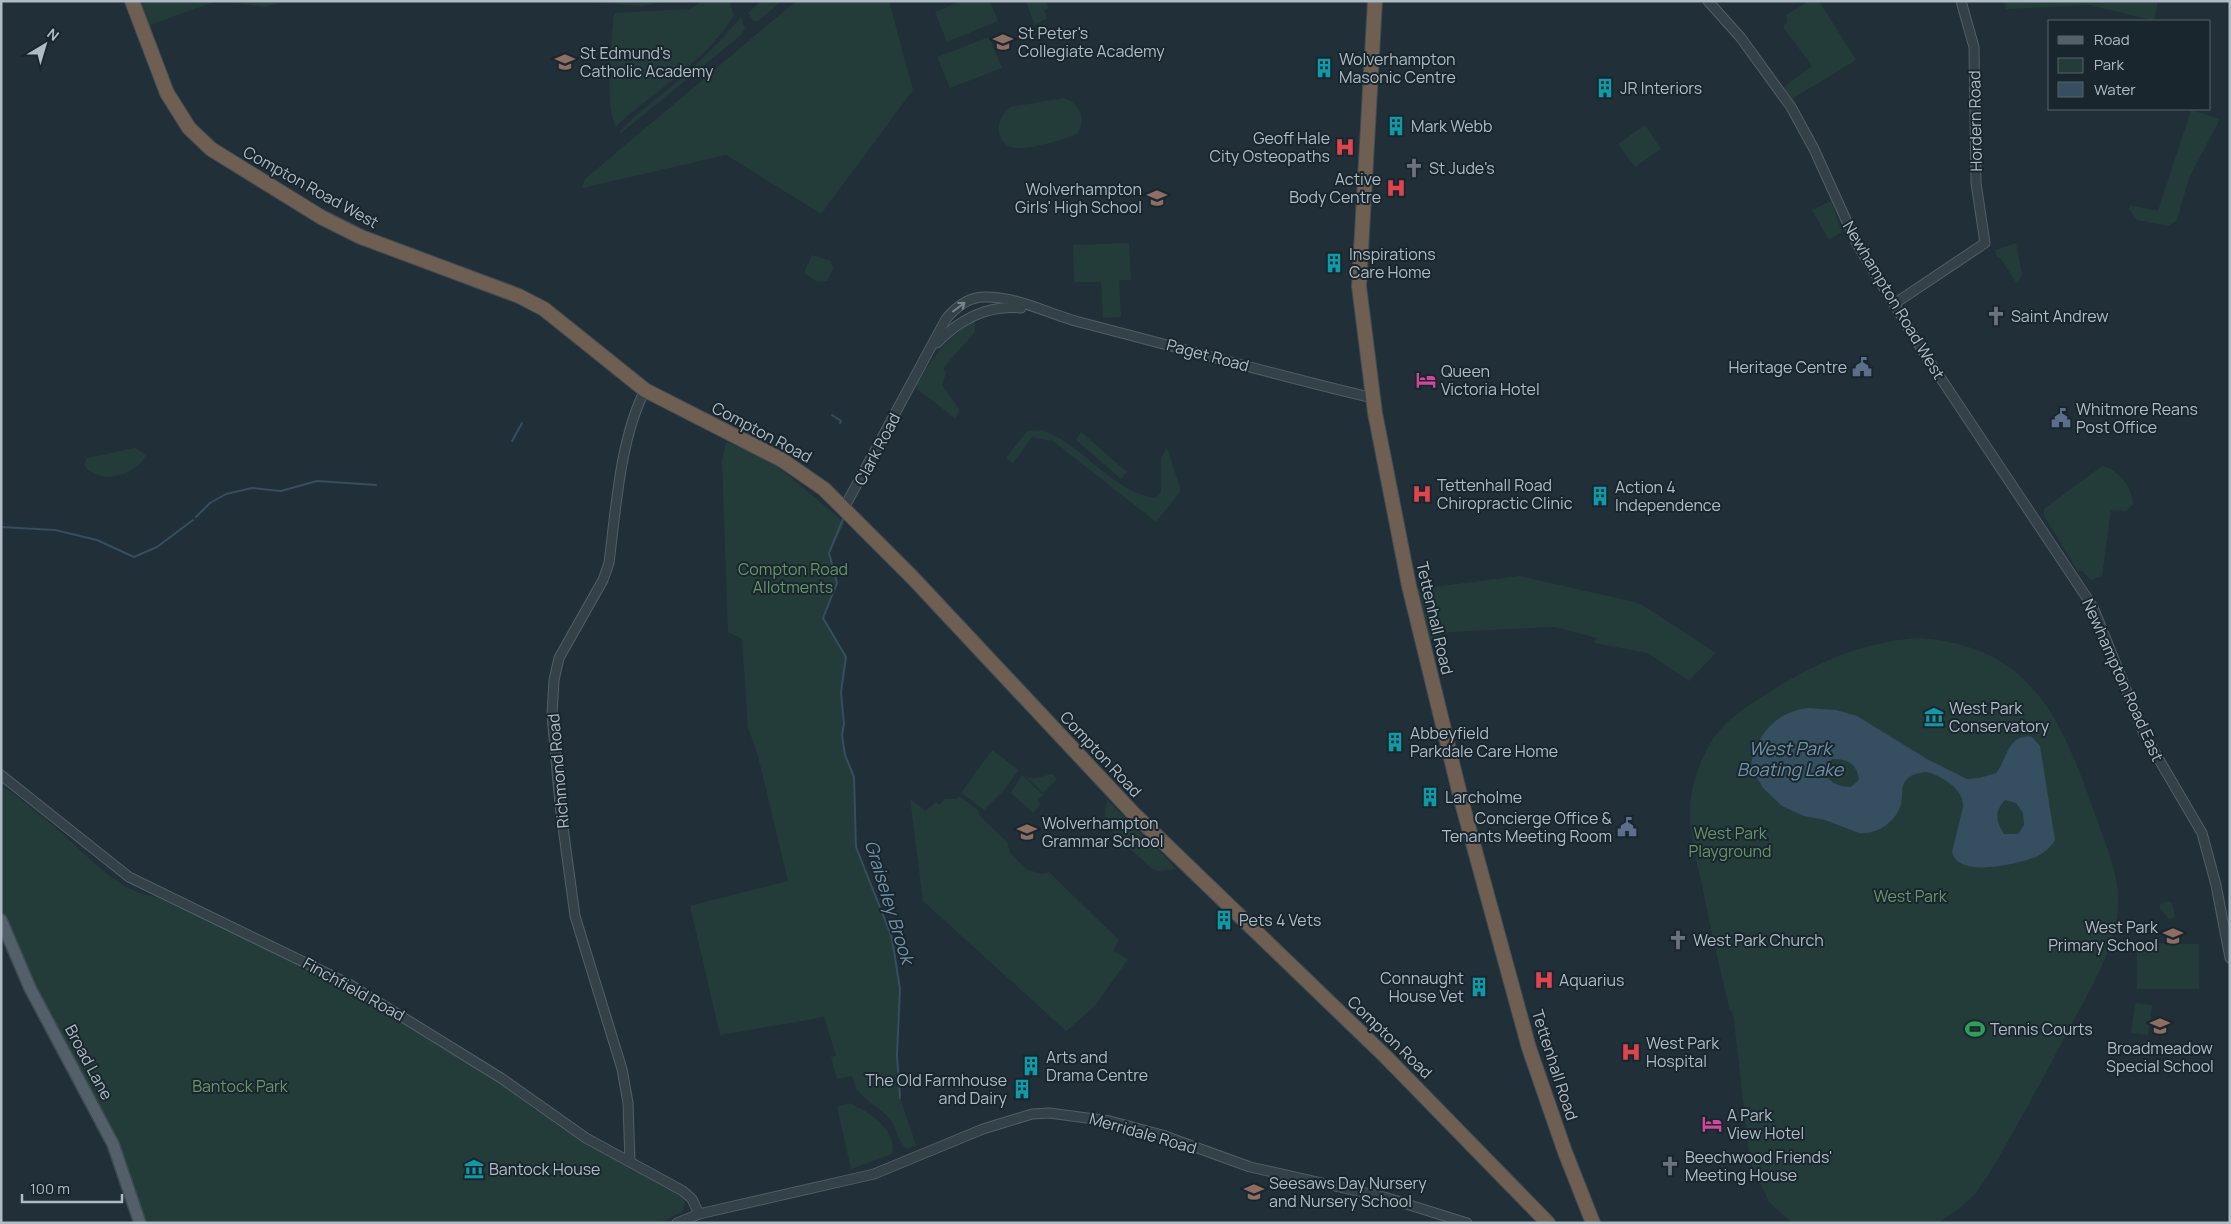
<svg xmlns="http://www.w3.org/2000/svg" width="2231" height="1224" font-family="Manrope,sans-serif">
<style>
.green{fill:#243c39}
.water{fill:#354e60;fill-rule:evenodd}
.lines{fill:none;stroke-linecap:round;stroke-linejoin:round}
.stream{stroke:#354e60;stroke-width:2}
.minor-casing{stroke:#525f67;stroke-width:11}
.major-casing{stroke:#3e4a52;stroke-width:14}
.highway-casing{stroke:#3f4c54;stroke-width:16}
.minor{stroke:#354149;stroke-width:9}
.major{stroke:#536069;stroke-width:11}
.highway{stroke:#6f5e52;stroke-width:14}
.oneway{stroke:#78858d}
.labels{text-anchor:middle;stroke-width:4;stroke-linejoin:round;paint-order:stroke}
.poi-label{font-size:16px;fill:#afbcc5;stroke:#1a262e;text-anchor:start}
.street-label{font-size:16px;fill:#afbcc5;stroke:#1a262e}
.park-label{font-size:16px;fill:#67966a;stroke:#1a262e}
.water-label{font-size:18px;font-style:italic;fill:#7092a9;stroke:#1a262e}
</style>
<rect width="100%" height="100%" fill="#212f38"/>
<g class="green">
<polygon points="138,1 217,1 147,26"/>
<polygon points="224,1 287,1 265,7"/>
<polygon points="577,1 665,1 643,6"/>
<path d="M704,1H729L734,16C705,61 655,91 616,126C604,107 612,37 614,13L689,9Z"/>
<polygon points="761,1 782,1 758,21 754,21 748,13"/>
<polygon points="796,1 889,1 913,90 821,214 726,155 582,188 585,179"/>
<polygon points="961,1 990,1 998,21 947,42 935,12"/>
<polygon points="1026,1 1046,1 1049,8 1044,10 1047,18 1035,25"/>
<polygon points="1809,1 1819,1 1856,60 1792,99 1784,87 1812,66 1783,27 1787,22 1786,15"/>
<polygon points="2004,1 2158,1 2154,21 2090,5 2006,9"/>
<polygon points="741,17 745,28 741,35 621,133 619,132 634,117 684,76 721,40"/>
<polygon points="989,37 1002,68 950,88 937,57"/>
<path d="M1064,98C1080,104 1087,119 1077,134C1068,139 1026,150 1016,148C993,145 995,118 1010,107Z"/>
<polygon points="2191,110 2220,119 2189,178 2177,220 2168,226 2137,220 2129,209 2130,205 2158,211"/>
<polygon points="1645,125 1661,149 1635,167 1618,144"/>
<polygon points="1831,201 1842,232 1829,240 1812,210"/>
<polygon points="1129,243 1131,280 1119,280 1121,317 1103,318 1101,282 1074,282 1073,245"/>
<polygon points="2016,243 2022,274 2017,284 2001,259 1997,257 1995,250"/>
<polygon points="812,255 831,261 833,269 827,281 817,282 804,273"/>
<path d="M975,320V332L943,368L946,373L942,385L960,410L955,418L917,389V384C934,356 946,338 975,320Z"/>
<path d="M1042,430C1084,445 1112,492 1155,498L1161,492V458L1167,447L1181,491L1156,522L1053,441L1032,437L1013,463L1006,458L1027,431Z"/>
<polygon points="1081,432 1127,472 1121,479 1076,440"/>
<path d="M726,442L764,455L845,523L829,553L837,583L823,618L846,657L841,692L844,724L842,735L845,755L854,777L856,847L891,935L894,951L900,989L897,1055L900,1098L916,1145L907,1149C899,1143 897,1131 892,1122C878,1102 858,1102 852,1076L837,1079L831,1057L836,1055L824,1017L720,1035L690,906L788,881L757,752L748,728L742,639L728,632L722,461Z"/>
<path d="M135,448L146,455C136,476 98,486 84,465L87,458Z"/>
<path d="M2102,466C2118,469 2133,488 2133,504L2126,511L2111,510L2102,576L2090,580L2083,571H2078L2044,516V509Z"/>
<polygon points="1520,576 1639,603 1716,653 1689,681 1648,653 1594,643 1597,638 1554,627 1450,632 1428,641 1417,589"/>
<path d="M1919,638C2035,646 2063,723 2097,820C2108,850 2123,885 2117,918C2111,956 2089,992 2071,1025C2045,1075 2018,1125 1989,1174L1976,1193L1961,1207L1938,1223H1792L1769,1202L1750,1162L1733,1012L1730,1011C1720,969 1710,927 1702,885C1697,862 1690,838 1690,814C1689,787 1702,751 1720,730C1736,712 1760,698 1781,685C1823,659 1869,641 1919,638Z"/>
<polygon points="992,750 1019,770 1004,790 984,810 961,793"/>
<polygon points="1052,774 1057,779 1043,793 1025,775 1032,779"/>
<polygon points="1022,775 1043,795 1038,800 1040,805 1033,813 1011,793"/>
<path d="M1,785C21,799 40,815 59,831C87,854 121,896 160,897L310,969L365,997L437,1045L502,1084L534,1109L681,1195L685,1202L683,1211L660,1223H145L63,1041L15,946L1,912Z"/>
<polygon points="959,796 978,810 979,815 1007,842 1010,853 1026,869 1041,874 1049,872 1119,940 1113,951 1128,959 1095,1006 1066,1031 923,901 910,799 926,811 936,802 940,805 944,799 956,799"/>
<path d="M1107,800L1171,863L1175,869L1159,871L1152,869C1141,857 1110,834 1106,820C1103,813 1106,807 1107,800Z"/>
<polygon points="2169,901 2172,903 2175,916 2172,919 2169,919 2159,907 2160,904"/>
<polygon points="2137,943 2199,944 2199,989 2137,989"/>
<polygon points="2135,1003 2152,1005 2148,1035 2131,1033"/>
<path d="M848,1103C867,1109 898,1131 892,1154L851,1169L837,1107Z"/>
</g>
<path class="water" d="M1808,708L1836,710L1857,716L1927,759L1967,779L1979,778L1996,773C2007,760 2008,733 2032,737L2040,746L2055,840C2051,847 2045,852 2038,856C2020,864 1958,879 1952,852L1963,807C1965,790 1941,775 1926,772C1920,773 1912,774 1908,778C1900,785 1903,795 1901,804C1896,822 1877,835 1859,833L1825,820L1804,816L1782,806L1764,789L1755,775L1751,764C1758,733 1776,712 1808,708ZM1832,759C1847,759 1857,763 1859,780L1851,787C1836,786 1829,783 1823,769ZM2005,800L2016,803L2023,813L2024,825L2018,834H2004C1996,821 1994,812 2005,800Z"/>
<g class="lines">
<g class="stream">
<polyline points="832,415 841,421 840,423"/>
<polyline points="512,441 522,423"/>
<polyline points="196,517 210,503 226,494 252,488 281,491 317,481 376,485"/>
<polyline points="843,519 829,553 837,583 823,618 846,657 841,692 844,724 842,735 845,755 854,777 856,847 891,935 894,951 900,989 897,1055 900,1098"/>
<polyline points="1,527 55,530 97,540 134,557 157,547 193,520"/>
</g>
<defs>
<g id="minor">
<polyline points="1708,1 1741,38 1791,107 1814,149 1857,244 1926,356 2093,607 2144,734 2202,833 2216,885 2230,958"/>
<polyline points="1894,304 1985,243 1976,183 1974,47 1961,1"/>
<path d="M937,343C960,319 987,305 1021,308"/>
<path d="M844,508L946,319C956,307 968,297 984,297C1016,296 1049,314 1079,322C1177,347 1275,375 1373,398"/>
<polyline points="1,775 129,877 349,984 501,1078 586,1138 683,1191 692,1199 699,1214"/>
<path d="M630,1162L628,1103L622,1069L575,916L560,805L552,715L554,680L559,658L603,580L609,563C616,508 620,439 645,390"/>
<polyline points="677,1223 699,1214 874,1174 983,1129 1032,1114 1049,1113 1110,1121 1162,1135 1250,1167 1384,1197 1467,1223"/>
</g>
<polyline id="major" points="1,920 30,988 113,1144 140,1223"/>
<g id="highway">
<polyline points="132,1 167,93 189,128 211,149 321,217 361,237 519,296 544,309 645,390 782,460 824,489 912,577 1133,813 1386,1057 1548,1223"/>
<polyline points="1375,1 1359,286 1375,413 1409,586 1462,803 1529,1048 1565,1152 1593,1223"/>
</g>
</defs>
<use href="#minor" class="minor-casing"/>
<use href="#major" class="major-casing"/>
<use href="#highway" class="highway-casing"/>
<use href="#minor" class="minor"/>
<use href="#major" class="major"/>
<use href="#highway" class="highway"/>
</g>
<defs><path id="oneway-shaft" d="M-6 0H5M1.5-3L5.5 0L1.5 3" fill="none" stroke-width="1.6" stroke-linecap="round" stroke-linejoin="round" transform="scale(1.25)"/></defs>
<use class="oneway" href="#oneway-shaft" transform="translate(959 307) rotate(-37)"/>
<defs>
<symbol id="school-bare" viewBox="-9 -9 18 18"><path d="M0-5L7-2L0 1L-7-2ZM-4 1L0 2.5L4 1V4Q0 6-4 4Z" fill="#8d6e63" stroke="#1a262e" stroke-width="2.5" paint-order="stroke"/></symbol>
<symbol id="building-bare" viewBox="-9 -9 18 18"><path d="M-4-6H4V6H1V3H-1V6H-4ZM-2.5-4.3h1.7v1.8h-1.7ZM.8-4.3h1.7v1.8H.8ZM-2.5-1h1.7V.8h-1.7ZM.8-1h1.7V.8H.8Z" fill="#0f9aa8" stroke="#1a262e" stroke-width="2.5" paint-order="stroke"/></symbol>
<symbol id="hospital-bare" viewBox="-9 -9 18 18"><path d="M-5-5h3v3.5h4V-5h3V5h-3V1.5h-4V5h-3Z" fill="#e0444e" stroke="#1a262e" stroke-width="2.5" paint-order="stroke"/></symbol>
<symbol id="church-bare" viewBox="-9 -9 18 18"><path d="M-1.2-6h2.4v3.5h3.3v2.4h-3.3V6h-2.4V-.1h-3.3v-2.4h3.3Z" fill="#6b7280" stroke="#1a262e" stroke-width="2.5" paint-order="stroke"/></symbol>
<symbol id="civic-bare" viewBox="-9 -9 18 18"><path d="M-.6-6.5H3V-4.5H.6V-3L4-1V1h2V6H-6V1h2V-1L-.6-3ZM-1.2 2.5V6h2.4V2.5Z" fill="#5c6f8a" stroke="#1a262e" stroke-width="2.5" paint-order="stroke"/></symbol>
<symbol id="hotel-bare" viewBox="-9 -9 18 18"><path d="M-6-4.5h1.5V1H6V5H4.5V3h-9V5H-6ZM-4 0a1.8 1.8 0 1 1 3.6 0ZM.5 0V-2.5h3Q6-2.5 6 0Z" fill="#d1479c" stroke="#1a262e" stroke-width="2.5" paint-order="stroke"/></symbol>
<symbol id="museum-bare" viewBox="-9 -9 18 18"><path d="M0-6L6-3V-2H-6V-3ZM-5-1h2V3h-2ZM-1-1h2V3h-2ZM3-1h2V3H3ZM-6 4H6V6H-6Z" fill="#0f9aa8" stroke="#1a262e" stroke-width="2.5" paint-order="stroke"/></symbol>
<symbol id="stadium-bare" viewBox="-9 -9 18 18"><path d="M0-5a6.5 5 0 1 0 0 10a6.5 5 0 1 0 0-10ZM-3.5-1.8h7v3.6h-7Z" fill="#2e9e5b" stroke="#1a262e" stroke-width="2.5" paint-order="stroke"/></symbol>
</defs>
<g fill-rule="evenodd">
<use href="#school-bare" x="989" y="28" width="28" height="28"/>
<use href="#school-bare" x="551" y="48" width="28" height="28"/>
<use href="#building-bare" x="1310" y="54" width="28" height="28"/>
<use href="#building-bare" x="1591" y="74" width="28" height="28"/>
<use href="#building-bare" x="1382" y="112" width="28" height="28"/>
<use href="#hospital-bare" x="1331" y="133" width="28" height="28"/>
<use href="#church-bare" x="1400" y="154" width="28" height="28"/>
<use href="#hospital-bare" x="1382" y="174" width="28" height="28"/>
<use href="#school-bare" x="1143" y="184" width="28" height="28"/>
<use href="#building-bare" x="1320" y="249" width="28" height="28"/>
<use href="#church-bare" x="1982" y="302" width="28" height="28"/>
<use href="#civic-bare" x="1848" y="353" width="28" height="28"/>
<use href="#hotel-bare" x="1412" y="366" width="28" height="28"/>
<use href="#civic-bare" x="2047" y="404" width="28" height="28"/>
<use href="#hospital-bare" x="1408" y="480" width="28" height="28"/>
<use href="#building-bare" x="1586" y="482" width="28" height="28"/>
<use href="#museum-bare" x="1920" y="703" width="28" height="28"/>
<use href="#building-bare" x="1381" y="728" width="28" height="28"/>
<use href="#building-bare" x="1416" y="783" width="28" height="28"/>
<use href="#civic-bare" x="1613" y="813" width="28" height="28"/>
<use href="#school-bare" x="1013" y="818" width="28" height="28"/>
<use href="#building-bare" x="1210" y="906" width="28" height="28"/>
<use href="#school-bare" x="2159" y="922" width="28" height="28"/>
<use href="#church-bare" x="1664" y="926" width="28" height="28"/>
<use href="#hospital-bare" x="1530" y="966" width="28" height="28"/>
<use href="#building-bare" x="1465" y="973" width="28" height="28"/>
<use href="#school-bare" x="2146" y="1012" width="28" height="28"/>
<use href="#stadium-bare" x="1961" y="1015" width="28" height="28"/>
<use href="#hospital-bare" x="1617" y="1038" width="28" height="28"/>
<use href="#building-bare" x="1017" y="1052" width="28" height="28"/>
<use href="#building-bare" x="1008" y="1075" width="28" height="28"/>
<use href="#hotel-bare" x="1698" y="1110" width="28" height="28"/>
<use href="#church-bare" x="1656" y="1152" width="28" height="28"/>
<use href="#museum-bare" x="460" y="1155" width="28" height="28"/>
<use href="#school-bare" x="1240" y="1178" width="28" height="28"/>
</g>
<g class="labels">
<g class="poi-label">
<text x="1018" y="39">St Peter's<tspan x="1018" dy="18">Collegiate Academy</tspan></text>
<text x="580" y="59">St Edmund's<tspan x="580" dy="18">Catholic Academy</tspan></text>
<text x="1339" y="65">Wolverhampton<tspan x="1339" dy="18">Masonic Centre</tspan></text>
<text x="1620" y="94">JR Interiors</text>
<text x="1411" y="132">Mark Webb</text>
<text x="1330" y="144" text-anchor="end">Geoff Hale<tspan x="1330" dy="18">City Osteopaths</tspan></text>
<text x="1429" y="174">St Jude's</text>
<text x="1381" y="185" text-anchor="end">Active<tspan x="1381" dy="18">Body Centre</tspan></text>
<text x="1142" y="195" text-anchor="end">Wolverhampton<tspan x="1142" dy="18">Girls' High School</tspan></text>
<text x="1349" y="260">Inspirations<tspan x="1349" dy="18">Care Home</tspan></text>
<text x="2011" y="322">Saint Andrew</text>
<text x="1847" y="373" text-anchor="end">Heritage Centre</text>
<text x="1441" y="377">Queen<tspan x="1441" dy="18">Victoria Hotel</tspan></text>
<text x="2076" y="415">Whitmore Reans<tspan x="2076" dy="18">Post Office</tspan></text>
<text x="1437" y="491">Tettenhall Road<tspan x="1437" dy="18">Chiropractic Clinic</tspan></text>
<text x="1615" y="493">Action 4<tspan x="1615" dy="18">Independence</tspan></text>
<text x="1949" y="714">West Park<tspan x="1949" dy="18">Conservatory</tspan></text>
<text x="1410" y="739">Abbeyfield<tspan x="1410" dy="18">Parkdale Care Home</tspan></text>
<text x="1445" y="803">Larcholme</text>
<text x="1612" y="824" text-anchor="end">Concierge Office &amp;<tspan x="1612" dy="18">Tenants Meeting Room</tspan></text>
<text x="1042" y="829">Wolverhampton<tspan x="1042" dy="18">Grammar School</tspan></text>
<text x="1239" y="926">Pets 4 Vets</text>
<text x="2158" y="933" text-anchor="end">West Park<tspan x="2158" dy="18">Primary School</tspan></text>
<text x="1693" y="946">West Park Church</text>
<text x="1464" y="984" text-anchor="end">Connaught<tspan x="1464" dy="18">House Vet</tspan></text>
<text x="1559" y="986">Aquarius</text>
<text x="1990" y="1035">Tennis Courts</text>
<text x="1646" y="1049">West Park<tspan x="1646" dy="18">Hospital</tspan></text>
<text x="2160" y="1054" text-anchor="middle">Broadmeadow<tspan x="2160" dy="18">Special School</tspan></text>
<text x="1046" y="1063">Arts and<tspan x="1046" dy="18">Drama Centre</tspan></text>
<text x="1007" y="1086" text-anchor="end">The Old Farmhouse<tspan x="1007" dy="18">and Dairy</tspan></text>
<text x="1727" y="1121">A Park<tspan x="1727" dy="18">View Hotel</tspan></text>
<text x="1685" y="1163">Beechwood Friends'<tspan x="1685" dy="18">Meeting House</tspan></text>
<text x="489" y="1175">Bantock House</text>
<text x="1269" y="1189">Seesaws Day Nursery<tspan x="1269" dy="18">and Nursery School</tspan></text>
</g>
<g class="street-label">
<text transform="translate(1975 121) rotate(-91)" y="6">Hordern Road</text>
<text transform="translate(311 187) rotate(29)" y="6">Compton Road West</text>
<text transform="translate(1894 300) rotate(59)" y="6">Newhampton Road West</text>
<text transform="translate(1208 355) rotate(15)" y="6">Paget Road</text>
<text transform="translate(762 432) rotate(28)" y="6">Compton Road</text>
<text transform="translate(877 449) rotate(-62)" y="6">Clark Road</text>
<text transform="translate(1435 618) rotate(77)" y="6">Tettenhall Road</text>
<text transform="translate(2123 680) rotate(66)" y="6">Newhampton Road East</text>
<text transform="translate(1101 754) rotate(47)" y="6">Compton Road</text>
<text transform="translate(558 771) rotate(-95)" y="6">Richmond Road</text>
<text transform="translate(354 989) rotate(29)" y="6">Finchfield Road</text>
<text transform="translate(1390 1037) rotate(44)" y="6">Compton Road</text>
<text transform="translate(89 1062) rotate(62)" y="6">Broad Lane</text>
<text transform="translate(1555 1065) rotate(72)" y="6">Tettenhall Road</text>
<text transform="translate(1143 1133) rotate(16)" y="6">Merridale Road</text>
</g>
<g class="park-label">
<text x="793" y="575">Compton Road<tspan x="793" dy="18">Allotments</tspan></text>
<text x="1730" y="839">West Park<tspan x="1730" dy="18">Playground</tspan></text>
<text x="1910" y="902">West Park</text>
<text x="240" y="1092">Bantock Park</text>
</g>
<g class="water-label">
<text x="1790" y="755">West Park<tspan x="1790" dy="21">Boating Lake</tspan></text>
<text transform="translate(889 902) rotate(73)" y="6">Graiseley Brook</text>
</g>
</g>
<rect width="2231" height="1224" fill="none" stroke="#afbcc5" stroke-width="5"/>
<rect x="2048" y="20" width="162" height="90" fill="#1a262e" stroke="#56626a"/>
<rect x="2058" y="36" width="25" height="8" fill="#536069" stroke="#56626a"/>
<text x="2094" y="45" font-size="15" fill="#afbcc5">Road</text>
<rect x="2058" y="58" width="25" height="15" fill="#243c39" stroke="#56626a"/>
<text x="2094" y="70" font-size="15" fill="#afbcc5">Park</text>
<rect x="2058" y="82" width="25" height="15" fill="#354e60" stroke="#56626a"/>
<text x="2094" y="95" font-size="15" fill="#afbcc5">Water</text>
<g transform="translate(45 45) rotate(38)" stroke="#1a262e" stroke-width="4" paint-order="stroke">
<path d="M0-4L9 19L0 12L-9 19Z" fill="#afbcc5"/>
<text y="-8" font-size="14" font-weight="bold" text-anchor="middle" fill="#afbcc5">N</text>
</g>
<path d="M22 1194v8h100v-8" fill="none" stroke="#afbcc5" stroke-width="2.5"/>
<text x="30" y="1194" font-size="15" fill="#afbcc5" stroke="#1a262e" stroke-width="4" paint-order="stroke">100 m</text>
</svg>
